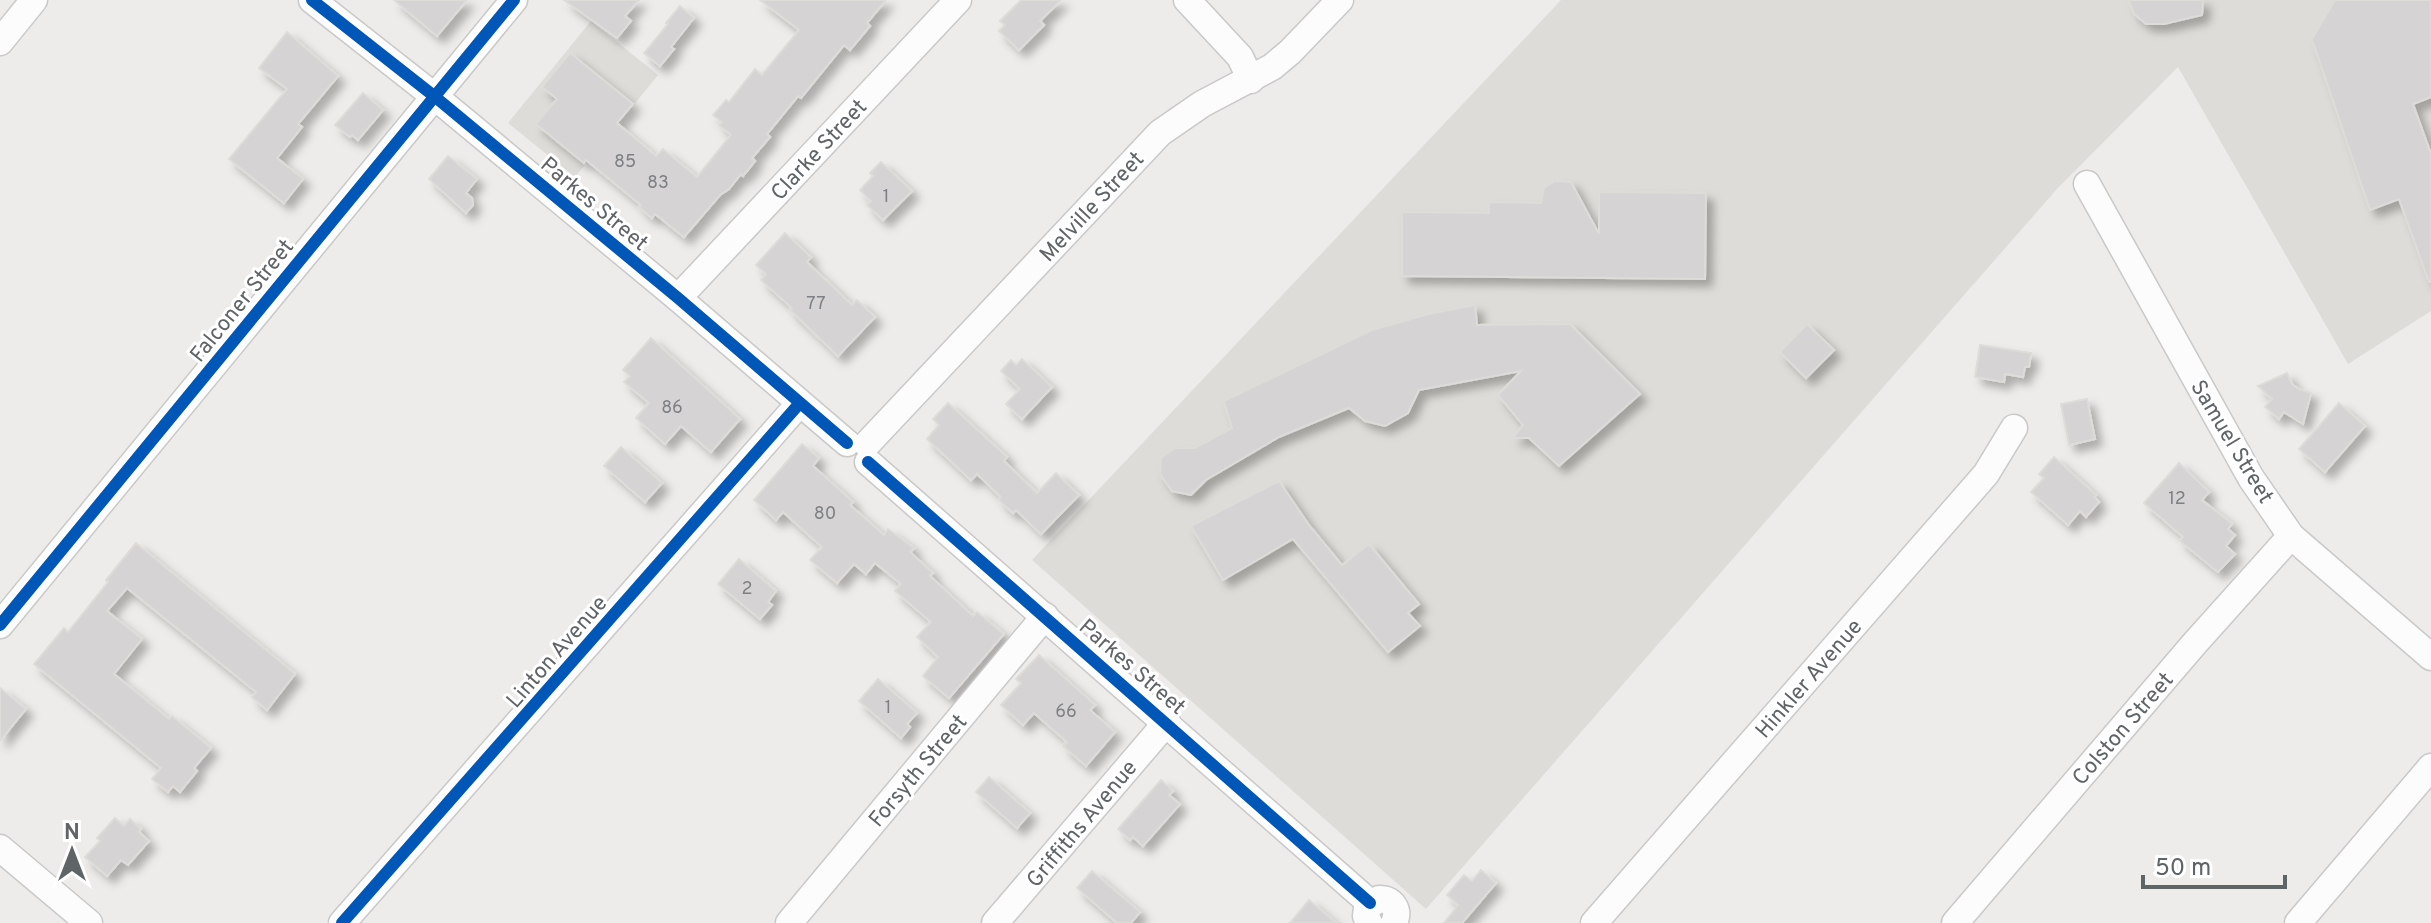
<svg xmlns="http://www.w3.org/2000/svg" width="2431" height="923" font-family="Overpass,sans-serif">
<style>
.education{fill:#dedcd8}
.building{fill:#d5d3d3;stroke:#dedcd9;stroke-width:2;filter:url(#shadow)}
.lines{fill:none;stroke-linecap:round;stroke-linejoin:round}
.minor-casing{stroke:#c9c9c9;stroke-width:29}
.minor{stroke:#fcfcfc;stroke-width:26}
.cycleway-casing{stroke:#fff;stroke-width:17}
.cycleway{stroke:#0057b8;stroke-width:12}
.labels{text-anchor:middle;stroke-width:6;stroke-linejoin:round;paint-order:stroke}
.number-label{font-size:18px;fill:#7e8183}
.street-label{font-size:22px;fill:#5f6467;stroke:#fff}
</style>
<defs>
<filter id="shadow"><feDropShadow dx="7" dy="7" stdDeviation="4" flood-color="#0004"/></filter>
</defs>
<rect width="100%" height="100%" fill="#eeecea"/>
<g class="education">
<polygon points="1561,0 2431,0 2431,311 2348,364 2178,67 2057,189 1426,909 1032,560"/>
<polygon points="591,21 658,75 575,177 508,123"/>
</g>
<g class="building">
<polygon points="394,0 467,0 437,36"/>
<polygon points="564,0 639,0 625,16 631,21 617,38"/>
<polygon points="760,0 886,0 867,23 870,26 850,50 844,45 801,98 798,96 767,134 770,137 752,158 755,161 743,176 741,174 729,189 720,195 684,237 655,214 652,218 639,207 641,205 586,160 584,163 536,124 557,99 542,87 570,53 633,104 617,123 656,156 663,149 697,177 731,135 719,125 722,122 713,115 726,100 729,102 755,69 762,75 799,30"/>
<polygon points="1021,0 1061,0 1040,21 1044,25 1019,50 999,31 1005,25 1000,21"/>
<polygon points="2129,0 2203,0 2202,15 2164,24 2146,24 2134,14"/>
<polygon points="2335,0 2431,0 2431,97 2413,104 2431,154 2431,282 2429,282 2399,199 2370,210 2312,39"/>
<polygon points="680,6 694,18 671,47 674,49 660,66 644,53 668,24 666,23"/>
<polygon points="287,32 338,76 298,124 302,127 277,158 303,179 284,203 229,159 287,89 259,68"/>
<polygon points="363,93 383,110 358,140 352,135 350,137 335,125"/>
<polygon points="448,156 477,179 466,193 472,198 473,205 466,213 429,179"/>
<polygon points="881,162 912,191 883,220 867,205 871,201 860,190 873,176 870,173"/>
<polygon points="1555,181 1571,182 1599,234 1599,192 1706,193 1705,279 1402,276 1402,212 1489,213 1489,202 1541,203 1544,188"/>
<polygon points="785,233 811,257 807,262 852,305 857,300 875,317 838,356 790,310 792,308 761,280 766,274 756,265"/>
<polygon points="1475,305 1477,325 1570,324 1640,394 1559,466 1529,438 1513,438 1523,425 1498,395 1521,371 1419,390 1408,413 1385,426 1365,421 1349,408 1279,437 1206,480 1191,495 1172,491 1160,474 1161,458 1175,448 1195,448 1232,428 1224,401 1372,330 1429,314"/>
<polygon points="1807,324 1834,350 1806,378 1780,352"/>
<polygon points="651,338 740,419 711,452 681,426 665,444 636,418 649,403 624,382 630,376 623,370"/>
<polygon points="1980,345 2031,353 2029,367 2025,367 2023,377 2005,374 2004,382 1975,377"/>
<polygon points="1022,359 1052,387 1022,419 1006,404 1020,389 1001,371 1011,360 1016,365"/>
<polygon points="2287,373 2292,384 2299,389 2311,393 2303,424 2284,412 2279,419 2265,407 2272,399 2258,386"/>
<polygon points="2087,399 2095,439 2069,445 2061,404"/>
<polygon points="948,403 1007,457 1004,461 1037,493 1056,473 1079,495 1041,534 1016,510 1013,513 999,500 1001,497 977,474 971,480 927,439 939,425 933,419"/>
<polygon points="2339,403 2365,426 2325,472 2299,449"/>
<polygon points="802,444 819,458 813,466 853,502 850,505 884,535 888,529 914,548 910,552 933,573 930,576 973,616 977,612 1004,634 949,698 923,676 938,657 917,637 931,622 895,591 901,584 875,563 866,574 854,564 837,583 810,560 822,547 783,512 776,520 754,500"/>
<polygon points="621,447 662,483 645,502 604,466"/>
<polygon points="2054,457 2096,495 2094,497 2099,502 2086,517 2080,511 2068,525 2031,492 2044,478 2039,474"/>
<polygon points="2179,463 2209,492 2202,500 2232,524 2228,529 2235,535 2226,546 2235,554 2218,572 2180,541 2183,537 2144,503"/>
<polygon points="1279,481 1309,525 1342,565 1369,544 1419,604 1408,613 1420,626 1388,652 1293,539 1223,580 1191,526"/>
<polygon points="136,543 295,674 267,710 252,697 256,692 127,588 107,611 142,639 114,674 169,719 172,716 211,748 194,768 197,771 180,792 173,786 168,792 152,779 161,768 34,664 64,628 68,632 108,582 106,580"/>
<polygon points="739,559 776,591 768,602 772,605 760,619 718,584"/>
<polygon points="1039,655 1095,705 1090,710 1115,732 1086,766 1063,746 1067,742 1034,713 1023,725 1001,705 1021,683 1016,679"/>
<polygon points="878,679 917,713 907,724 910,727 901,738 859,701"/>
<polygon points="0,688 26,709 0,741"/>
<polygon points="989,777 1030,813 1017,828 976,792"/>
<polygon points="1161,780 1173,791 1169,795 1180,804 1143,846 1133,837 1130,840 1118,829"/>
<polygon points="115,818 124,826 130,819 141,829 139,832 149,841 128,865 121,860 107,876 85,857 100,841 97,838"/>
<polygon points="1481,870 1496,883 1462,923 1444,923 1458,905 1447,895 1464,875 1472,881"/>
<polygon points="1092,871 1140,912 1131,923 1117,923 1077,888"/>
<polygon points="1309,900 1336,923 1290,923"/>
</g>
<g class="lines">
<defs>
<g id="minor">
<polyline points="312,0 434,96 678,298 847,443"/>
<polyline points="1187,0 1240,57 1251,80"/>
<polyline points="0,42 34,0"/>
<polyline points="2087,184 2251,478 2291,536 2431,657"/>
<polyline points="678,298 958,0"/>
<polyline points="867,444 1160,133 1202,104 1272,67 1290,52 1340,0"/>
<polyline points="868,462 1370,903"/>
<polyline points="0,625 514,0"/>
<polyline points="0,848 89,923"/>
<polyline points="342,923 799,404"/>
<polyline points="789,923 1045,616"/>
<polyline points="995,923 1167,722"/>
<path d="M1369,923L1366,916L1367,907L1379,899C1393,899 1400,910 1394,923"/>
<polyline points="1594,923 1986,474 2014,428"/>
<polyline points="1955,923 2195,643 2291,536"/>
<polyline points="2298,923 2431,767"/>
</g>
</defs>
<use href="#minor" class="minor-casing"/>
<use href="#minor" class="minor"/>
<defs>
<g id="cycleway">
<polyline points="312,0 434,96 678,298 847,443"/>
<polyline points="868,462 1370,903"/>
<polyline points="0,625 514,0"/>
<polyline points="342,923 799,404"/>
</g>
</defs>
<use href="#cycleway" class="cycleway-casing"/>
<use href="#cycleway" class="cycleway"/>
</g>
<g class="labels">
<g class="number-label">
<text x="625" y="167">85</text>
<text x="658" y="188">83</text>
<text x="886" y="202">1</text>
<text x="816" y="309">77</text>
<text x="672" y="413">86</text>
<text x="2177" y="504">12</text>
<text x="825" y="519">80</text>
<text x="747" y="594">2</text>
<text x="888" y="713">1</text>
<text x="1066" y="717">66</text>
</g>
<g class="street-label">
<text transform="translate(818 149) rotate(-47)" y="8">Clarke Street</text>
<text transform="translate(595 203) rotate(40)" y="8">Parkes Street</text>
<text transform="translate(1091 206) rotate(-47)" y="8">Melville Street</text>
<text transform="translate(241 300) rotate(-51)" y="8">Falconer Street</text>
<text transform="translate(2233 441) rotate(59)" y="8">Samuel Street</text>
<text transform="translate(556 651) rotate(-49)" y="8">Linton Avenue</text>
<text transform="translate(1133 666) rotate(41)" y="8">Parkes Street</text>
<text transform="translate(1808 678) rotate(-49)" y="8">Hinkler Avenue</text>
<text transform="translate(2122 728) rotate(-49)" y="8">Colston Street</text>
<text transform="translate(917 770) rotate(-50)" y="8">Forsyth Street</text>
<text transform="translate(1081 823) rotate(-50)" y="8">Griffiths Avenue</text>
</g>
</g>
<g transform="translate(72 851)" stroke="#ffffff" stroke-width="6" paint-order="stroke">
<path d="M0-6L14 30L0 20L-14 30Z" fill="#5f6467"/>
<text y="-12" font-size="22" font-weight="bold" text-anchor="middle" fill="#5f6467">N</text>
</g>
<path d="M2143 875v12h142v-12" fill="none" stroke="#5f6467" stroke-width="4"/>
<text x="2155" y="875" font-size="24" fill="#5f6467" stroke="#ffffff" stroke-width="6" paint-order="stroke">50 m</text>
</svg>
